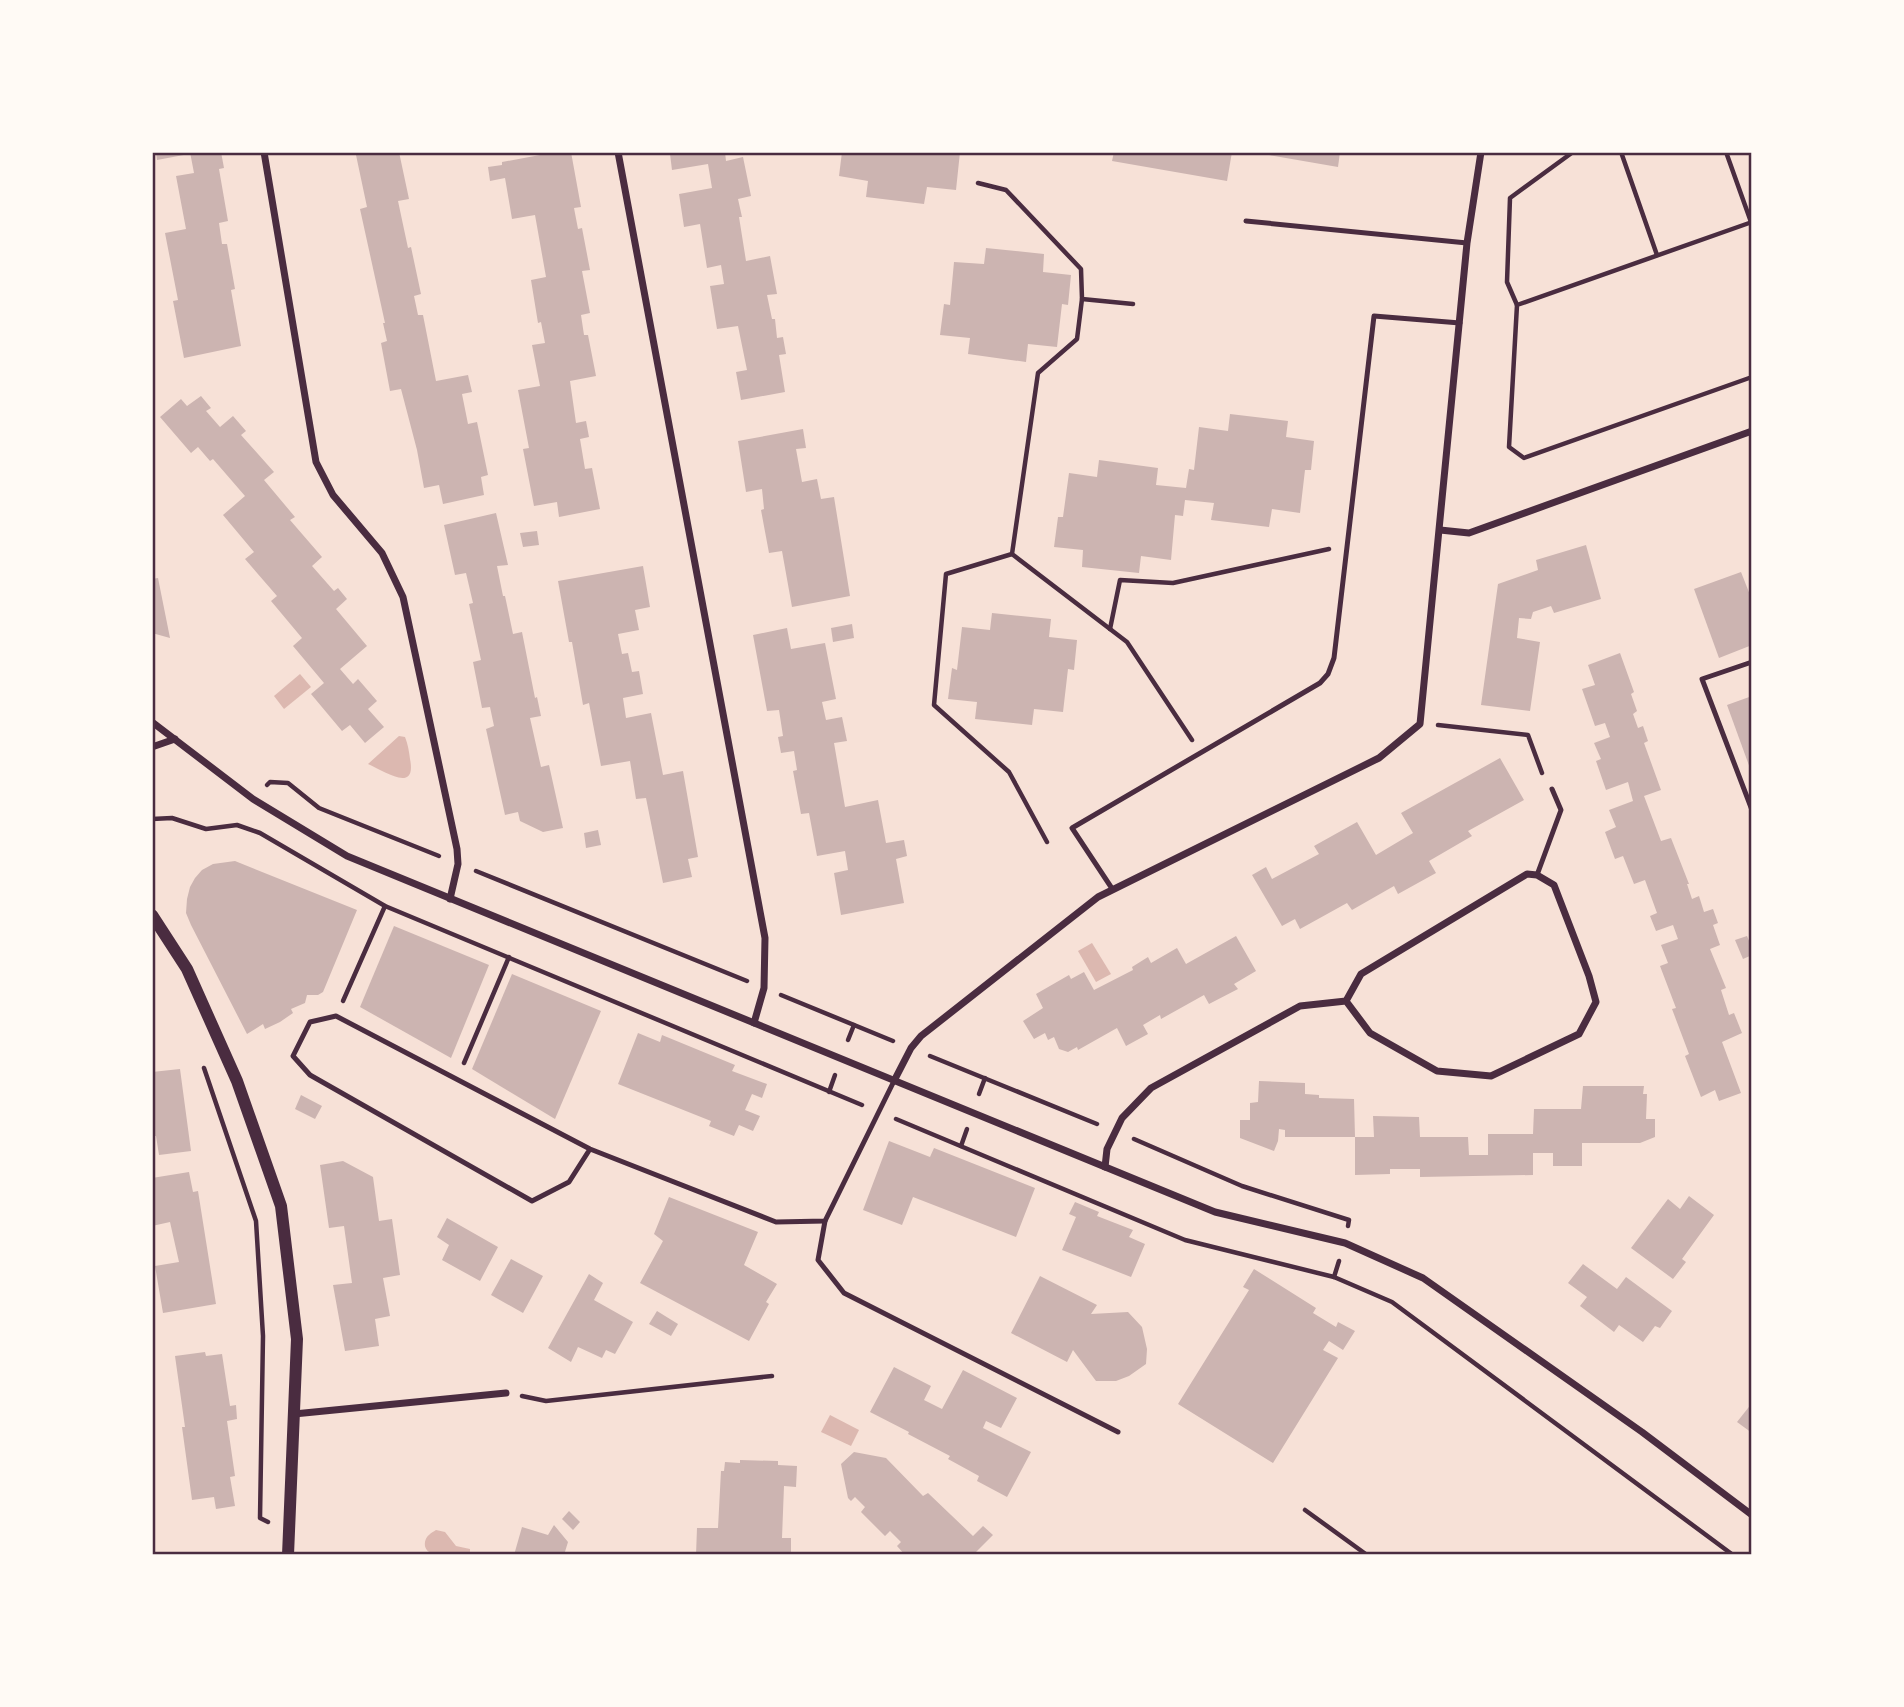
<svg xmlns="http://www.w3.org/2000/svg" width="1904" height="1707" font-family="Signika,sans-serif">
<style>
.water{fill:#dcb8b0}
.building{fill:#ccb4b1}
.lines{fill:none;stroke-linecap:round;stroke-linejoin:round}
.path{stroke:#4a2c40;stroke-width:4.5}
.service{stroke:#4a2c40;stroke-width:5}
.minor{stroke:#4a2c40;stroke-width:7}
.tertiary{stroke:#4a2c40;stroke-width:12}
.neatline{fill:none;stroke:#4a2c40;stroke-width:2.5}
</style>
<rect width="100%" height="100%" fill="#f7e1d7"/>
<g class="water">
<polygon points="300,674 311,687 284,709 274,696"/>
<path d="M399,736L405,737C408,744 409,752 410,759C417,794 384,771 368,764Z"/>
<polygon points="1092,943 1111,974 1096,982 1078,951"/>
<polygon points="830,1415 859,1430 851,1446 821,1432"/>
<path d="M436,1530L445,1532L456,1546L470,1549V1555C459,1555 422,1561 425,1542C426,1536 431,1533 436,1530Z"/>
</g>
<g class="building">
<polygon points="156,152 189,152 189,154 157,160"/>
<polygon points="190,152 221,152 224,168 219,169 228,221 219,223 222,244 227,244 235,289 231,290 241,346 184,358 173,301 178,300 165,233 186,229 176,176 194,173"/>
<polygon points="372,152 399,152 409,199 398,201 408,248 411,247 421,294 414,296 418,315 423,315 436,381 468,375 472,392 462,394 468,424 477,422 488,475 481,477 484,495 443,504 439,485 424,488 417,450 401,389 390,391 381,343 387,341 383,323 385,323 360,209 367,207 356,155"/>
<polygon points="556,152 571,152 581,207 574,208 578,229 582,228 590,270 582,271 590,313 581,315 584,335 588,335 596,376 570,381 576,423 586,421 589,437 580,439 585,469 592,468 600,509 559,517 557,502 534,506 523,449 529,448 518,390 540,386 532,345 545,343 541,322 538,323 531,280 546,277 535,215 512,219 505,178 490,181 488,167 502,165 502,162"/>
<polygon points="679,152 725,152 726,161 743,157 751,196 738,199 742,217 739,217 746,261 770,256 777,294 767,295 772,319 775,319 777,338 783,337 786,354 779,355 785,392 741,400 736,372 747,370 738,326 717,329 710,286 724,284 721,265 707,268 700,224 684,227 679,194 712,188 708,164 672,170 670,154"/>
<polygon points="842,152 960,152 956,190 927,187 924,204 866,197 868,181 839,176"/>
<polygon points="1114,152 1232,152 1227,181 1112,161"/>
<polygon points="1263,152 1340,152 1338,167 1263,154"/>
<polygon points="986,248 1044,254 1043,272 1071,275 1068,305 1062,304 1057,347 1028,344 1026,362 968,354 970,338 940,335 944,304 950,305 954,262 984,264"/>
<polygon points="201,396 211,408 206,411 220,427 233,416 246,431 241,435 274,472 264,480 295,517 290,520 322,557 312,566 334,591 338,588 347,599 336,609 367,646 340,669 353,684 358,679 377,701 368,709 384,727 365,743 350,725 342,731 311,694 324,683 293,646 302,638 271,601 277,596 245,559 254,552 223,515 245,496 213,459 210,461 198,447 191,453 160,417 181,399 187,406"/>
<polygon points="1230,414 1288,421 1286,437 1314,441 1311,470 1305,470 1300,513 1272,509 1269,527 1211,520 1214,503 1185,500 1183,516 1175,515 1171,560 1141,556 1139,573 1082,567 1083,550 1054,547 1058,517 1063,517 1069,473 1097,477 1099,460 1158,468 1156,485 1186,488 1189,469 1194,470 1199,427 1228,431"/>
<polygon points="803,429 806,448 796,449 802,482 817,479 821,499 834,497 850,596 792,607 782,551 769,553 761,510 764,509 762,489 746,492 738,441"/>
<polygon points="496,513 508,565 497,566 503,596 505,596 513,634 522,632 535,698 537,697 541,716 530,718 541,767 549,765 563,828 543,832 520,821 518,812 505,815 486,729 494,726 490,707 482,708 473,662 481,660 469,604 473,603 466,573 455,575 444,525"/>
<polygon points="537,531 539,545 523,547 520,533"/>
<polygon points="1586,545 1601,599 1554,613 1551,606 1533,612 1531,619 1519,618 1517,638 1540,642 1530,711 1481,705 1498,584 1538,570 1536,560"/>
<polygon points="643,566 650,607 635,610 639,630 618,634 622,654 628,653 632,672 639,671 643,694 623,698 626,718 651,713 663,775 683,771 698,857 688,859 692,877 663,883 646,798 636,799 630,761 601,766 589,703 583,705 572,642 569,642 558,581"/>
<polygon points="1741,572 1752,600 1752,645 1719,658 1694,589"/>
<polygon points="158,578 170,638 152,633 152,579"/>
<polygon points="992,613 1051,619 1049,637 1077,640 1074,670 1068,669 1063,712 1034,709 1032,725 975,719 977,702 948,699 952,668 957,670 962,627 990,630"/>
<polygon points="852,624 854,638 833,642 831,628"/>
<polygon points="787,628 791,649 825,643 836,699 822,702 826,720 842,717 847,741 834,743 845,807 878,800 886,843 904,840 907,856 896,859 904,903 841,915 834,873 848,870 845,851 817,856 809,813 801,814 793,771 797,770 794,751 781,753 778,737 783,736 779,710 767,711 753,635"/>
<polygon points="1620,653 1634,692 1631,694 1637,711 1633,714 1638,728 1643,726 1648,741 1644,743 1661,790 1644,796 1661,841 1671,838 1689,884 1687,884 1692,899 1699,896 1704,912 1713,909 1718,923 1713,925 1720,945 1710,949 1726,988 1721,990 1729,1015 1734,1013 1742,1033 1722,1042 1741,1093 1719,1101 1715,1090 1701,1097 1685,1056 1689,1054 1672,1009 1676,1008 1660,966 1668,963 1661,945 1678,939 1673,925 1656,931 1650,916 1657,913 1645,880 1634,884 1623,856 1615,859 1605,832 1616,827 1609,810 1633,801 1628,782 1606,790 1596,761 1601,759 1594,743 1610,737 1605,723 1595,726 1582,689 1595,685 1588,665"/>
<polygon points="1752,696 1752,771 1751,771 1727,705"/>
<polygon points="1500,758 1524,800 1468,831 1472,836 1429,861 1436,873 1398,894 1394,886 1352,910 1347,903 1300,929 1295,919 1282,926 1252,875 1266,867 1272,879 1319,854 1314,846 1357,822 1376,855 1413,833 1401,813"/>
<polygon points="598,830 601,845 586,848 584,833"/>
<polygon points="235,861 357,910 323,992 318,995 307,995 305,1003 291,1009 293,1013 280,1022 265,1029 263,1024 247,1034 191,925 186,913 187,899 190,887 195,878 202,870 213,864"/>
<polygon points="394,926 489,965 451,1058 360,1007"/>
<polygon points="1236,936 1256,971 1234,984 1238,989 1209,1004 1204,995 1161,1019 1160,1015 1143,1025 1148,1034 1126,1046 1117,1028 1078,1050 1077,1047 1068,1052 1059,1049 1054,1037 1048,1040 1045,1033 1034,1039 1023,1021 1043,1008 1036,994 1069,975 1071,979 1084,972 1094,990 1133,970 1132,967 1148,957 1151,963 1177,948 1186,964"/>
<polygon points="1747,936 1752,948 1752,955 1743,959 1735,940"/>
<polygon points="512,974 601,1011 555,1119 472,1069"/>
<polygon points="638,1033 660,1042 662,1035 735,1065 732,1071 767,1084 762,1098 752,1094 745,1110 760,1116 753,1131 739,1125 734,1136 709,1126 711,1121 618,1084"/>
<polygon points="180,1069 191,1151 159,1155 156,1136 152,1136 152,1072"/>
<polygon points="1259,1081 1305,1083 1305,1094 1319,1095 1319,1098 1354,1099 1355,1137 1285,1137 1285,1130 1279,1129 1278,1141 1274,1151 1240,1138 1240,1120 1250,1120 1250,1103 1258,1102"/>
<polygon points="1583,1086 1644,1086 1643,1094 1647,1094 1646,1119 1655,1119 1655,1137 1640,1143 1582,1143 1582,1166 1553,1166 1553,1153 1533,1153 1533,1175 1420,1177 1420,1169 1390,1169 1390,1174 1355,1175 1355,1137 1374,1137 1373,1116 1419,1117 1420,1137 1468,1137 1469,1155 1488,1155 1488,1134 1533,1134 1534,1109 1581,1109"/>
<polygon points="301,1095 322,1106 315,1119 295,1109"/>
<polygon points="889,1141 930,1157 934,1148 1035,1188 1016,1237 913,1197 902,1225 863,1210"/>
<polygon points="343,1161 373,1177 379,1221 392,1219 400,1275 383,1278 390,1316 375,1319 379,1346 345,1351 333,1285 352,1283 344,1226 329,1228 320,1165"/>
<polygon points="189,1172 193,1192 198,1191 216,1304 163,1313 155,1266 179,1262 170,1222 152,1226 152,1178"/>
<polygon points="1689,1196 1714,1215 1682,1259 1686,1262 1673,1279 1631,1248 1668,1199 1680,1209"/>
<polygon points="669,1197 758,1232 744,1265 777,1284 766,1302 769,1304 749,1341 640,1283 663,1241 654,1234"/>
<polygon points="1075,1202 1099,1212 1097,1216 1133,1230 1129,1237 1145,1244 1131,1277 1062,1250 1076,1217 1069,1214"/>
<polygon points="447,1218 498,1247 480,1281 442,1260 449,1245 437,1237"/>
<polygon points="511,1259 543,1276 523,1313 491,1295"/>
<polygon points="1583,1264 1617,1289 1626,1277 1672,1311 1660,1328 1655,1326 1643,1342 1619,1325 1614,1332 1580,1306 1587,1297 1568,1283"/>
<polygon points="1254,1269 1316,1308 1313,1313 1336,1327 1338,1322 1355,1331 1343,1350 1329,1341 1323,1350 1338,1358 1273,1463 1178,1404 1249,1290 1243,1287"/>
<polygon points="589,1274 603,1283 594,1300 633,1322 615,1354 606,1350 602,1358 578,1347 571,1362 548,1348"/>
<polygon points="1040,1276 1097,1305 1091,1314 1128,1312 1142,1327 1147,1349 1146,1364 1129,1376 1116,1381 1096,1381 1073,1350 1067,1362 1011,1333"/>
<polygon points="657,1311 678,1324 671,1336 649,1324"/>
<polygon points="205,1352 206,1356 222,1354 230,1406 236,1405 237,1419 227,1421 235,1476 230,1477 235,1506 216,1509 214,1497 192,1500 182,1427 185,1427 175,1356"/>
<polygon points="894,1367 931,1386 924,1400 942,1409 963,1370 1017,1398 1001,1428 986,1421 983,1428 1031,1452 1007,1497 977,1481 979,1476 948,1459 950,1456 908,1434 909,1432 870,1412"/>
<polygon points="1752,1403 1752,1433 1737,1422"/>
<polygon points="854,1452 886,1458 923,1496 928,1493 973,1536 983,1526 993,1535 976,1552 978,1555 905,1555 897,1546 901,1542 890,1531 885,1536 861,1512 865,1507 855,1497 851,1501 848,1498 841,1464"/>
<polygon points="740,1460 778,1461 778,1465 797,1466 796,1487 784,1486 782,1538 791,1538 791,1555 757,1555 758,1553 738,1552 737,1555 696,1555 697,1528 718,1528 721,1471 724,1471 725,1462 740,1463"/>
<polygon points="569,1511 580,1522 573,1530 562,1519"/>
<polygon points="554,1525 568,1542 564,1555 514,1555 522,1527 548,1535"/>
</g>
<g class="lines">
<g class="path">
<polyline points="1621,152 1657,255"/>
<polyline points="1726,152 1751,222"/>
<polyline points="978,183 1006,190 1081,269 1082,299"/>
<polyline points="1752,222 1517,305 1509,447 1524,458 1752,377"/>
<polyline points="1133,304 1082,299 1077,339 1038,373 1012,554 1127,642 1192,740"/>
<polyline points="1517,305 1507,282 1510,198 1573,152"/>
<polyline points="1012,554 946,574 934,705 1009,772 1047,842"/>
<polyline points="1110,629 1120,580 1173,583 1329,549"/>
<polyline points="1438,725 1528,735 1542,773"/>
<polyline points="267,785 270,782 288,783 319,808 439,856"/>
<polyline points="152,819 172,818 206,829 237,825 260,833 385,906 862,1105"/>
<polyline points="476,871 747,981"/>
<polyline points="781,995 893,1041"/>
<polyline points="343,1001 385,906"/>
<polyline points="848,1040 854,1025"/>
<polyline points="930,1056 1097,1124"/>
<polyline points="464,1063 509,957"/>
<polyline points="204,1068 256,1221 263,1336 260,1518 268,1522"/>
<polyline points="829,1092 835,1075"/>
<polyline points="979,1094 985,1078"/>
<polyline points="896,1119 1185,1240 1334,1277 1392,1302 1733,1555"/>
<polyline points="1134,1139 1242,1186 1349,1220 1348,1226"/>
<polyline points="961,1146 967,1129"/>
<polyline points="1334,1277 1339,1261"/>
<polyline points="522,1396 546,1401 772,1376"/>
<polyline points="1305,1510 1367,1555"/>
</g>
<g class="service">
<polyline points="1246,221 1467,243"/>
<polyline points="1752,662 1702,679 1752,810"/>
<polyline points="1537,875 1561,810 1552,789"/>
<polyline points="1113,890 1072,828 1320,683 1328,674 1334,658 1374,316 1460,323"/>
<polyline points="590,1149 569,1182 532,1201 310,1075 293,1056 310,1022 336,1016 590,1149 776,1222 825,1221 894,1081"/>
<polyline points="825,1221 818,1260 844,1293 1118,1432"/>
</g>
<g class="minor">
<polyline points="264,152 316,462 333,495 382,553 403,597 457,849 458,864 450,899"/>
<polyline points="618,152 765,938 764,988 754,1023"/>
<polyline points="1440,530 1469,533 1752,431"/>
<polyline points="152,722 253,799 347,856 1215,1212 1345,1243 1423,1278 1642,1432 1752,1515"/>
<polyline points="152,747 175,739"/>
<polyline points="894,1081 911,1048 921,1036 1098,897 1379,758 1420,724 1467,243 1481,152"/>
<polyline points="1105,1167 1107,1149 1122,1118 1151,1088 1300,1006 1346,1001 1370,1033 1437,1071 1491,1076 1579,1034 1596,1002 1589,976 1554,885 1537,875 1527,874 1361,974 1346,1001"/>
<polyline points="294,1414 506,1393"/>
</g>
<polyline class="tertiary" points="152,915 187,969 237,1081 281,1206 297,1339 288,1555"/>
</g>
<rect width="1904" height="1707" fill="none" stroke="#fffaf5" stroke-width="308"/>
<rect x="154" y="154" width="1596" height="1399" class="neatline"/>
</svg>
